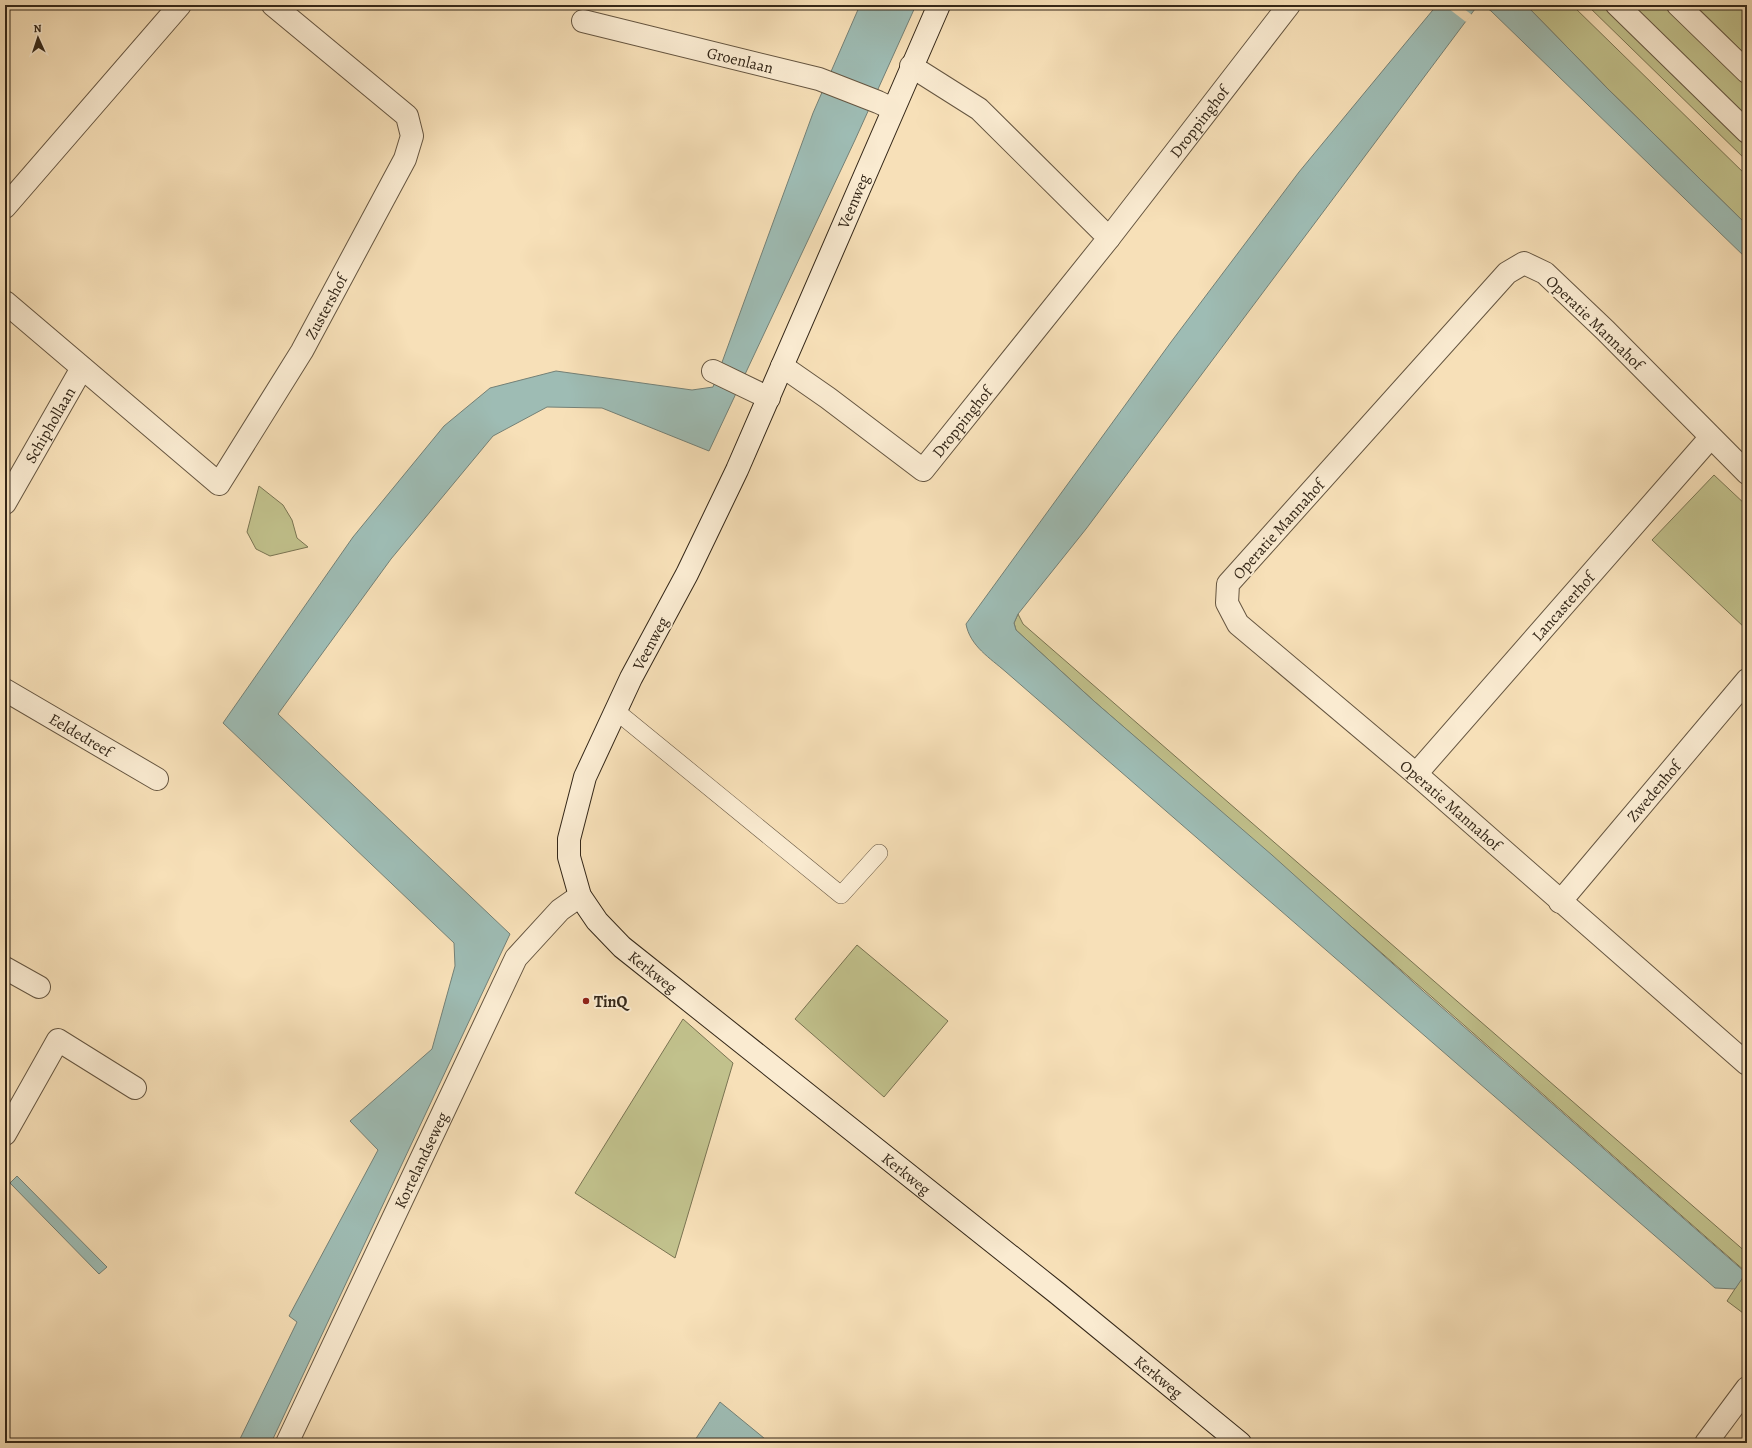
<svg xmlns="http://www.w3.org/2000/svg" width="1752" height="1448" font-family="Alegreya,serif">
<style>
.green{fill:#c1c18c;stroke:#7a7452}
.water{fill:#9ebcb4;stroke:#748076}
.pier{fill:#f7e0b8}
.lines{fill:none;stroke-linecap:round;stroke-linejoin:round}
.lane-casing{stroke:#655540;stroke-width:18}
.street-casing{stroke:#655540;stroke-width:24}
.secondary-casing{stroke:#342718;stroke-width:24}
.lane{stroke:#faebd1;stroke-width:17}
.street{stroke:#faebd1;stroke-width:22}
.secondary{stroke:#faebd1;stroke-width:22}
.tram{stroke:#342718;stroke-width:1}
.poi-dot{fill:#8f2418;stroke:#faebd1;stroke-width:1.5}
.labels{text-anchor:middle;stroke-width:4;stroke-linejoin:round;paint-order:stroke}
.street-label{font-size:16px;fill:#342718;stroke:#faebd1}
.poi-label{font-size:16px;font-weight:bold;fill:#342718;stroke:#faebd1;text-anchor:start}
</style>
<rect width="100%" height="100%" fill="#f7e0b8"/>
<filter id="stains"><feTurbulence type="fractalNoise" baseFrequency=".005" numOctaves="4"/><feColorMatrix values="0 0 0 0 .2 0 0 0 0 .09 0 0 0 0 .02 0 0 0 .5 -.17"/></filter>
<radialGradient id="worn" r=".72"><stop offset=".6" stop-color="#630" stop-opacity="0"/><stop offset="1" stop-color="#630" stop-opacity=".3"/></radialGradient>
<g class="green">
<polygon points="1526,5 1572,5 1747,176 1747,225 1608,89"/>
<polygon points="1587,5 1608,5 1747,140 1747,161"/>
<polygon points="1632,5 1670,5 1747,80 1747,117"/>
<polygon points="1695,5 1747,5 1747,56"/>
<polygon points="1714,475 1747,506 1746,629 1652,540"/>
<polygon points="259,486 283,505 292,520 297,538 308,547 270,556 256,549 247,532"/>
<polygon points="1018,614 1023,624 1747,1253 1747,1316 1727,1301 1746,1272 1095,702 1016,630 1014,623"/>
<polygon points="857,945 948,1021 884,1097 795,1019"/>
<polygon points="683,1019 733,1063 675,1258 575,1193"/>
</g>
<g class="water">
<polygon points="860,5 916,5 855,140 709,451 602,408 547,407 493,436 391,559 278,714 510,934 271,1443 238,1443 297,1322 289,1316 378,1150 350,1121 432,1049 455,966 454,943 223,723 353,537 444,426 490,388 556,371 692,390 713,387 813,113"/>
<path d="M1437,5H1478L1086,529L1018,614L1014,623L1016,630L1095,702L1272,855L1423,991L1746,1273L1735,1289L1715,1288L1006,672C990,658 970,646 966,624L1171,342L1299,172Z"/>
<polygon points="1480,5 1526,5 1608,89 1747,225 1747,259 1491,11 1484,6"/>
<polygon points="17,1176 107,1267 99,1274 10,1183"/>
<polygon points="720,1402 770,1443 693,1443"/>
</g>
<polygon class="pier" points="1444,5 1459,5 1472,15 1466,22"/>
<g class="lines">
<defs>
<polyline id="lane" points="616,711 841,895 879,853"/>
<g id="street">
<polyline points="1617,5 1747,132"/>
<polyline points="1678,5 1747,72"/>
<path id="s1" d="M583,21L819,79L878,102L893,109"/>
<polyline points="5,207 180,5"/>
<path id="s2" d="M1109,238L1289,5"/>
<path id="s3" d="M5,302L219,484L302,351L405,159L412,136L407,116L273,5"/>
<path id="s4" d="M782,366L828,398L923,470L1109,238L979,109L911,66"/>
<polyline points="713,371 769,398"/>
<path id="s5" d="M1747,473L1605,330L1545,273L1524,263L1507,273L1228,584L1227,603L1238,624L1416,774L1747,1064"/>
<path id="s6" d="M5,503L82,368"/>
<path id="s7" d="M5,690L157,779"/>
<path id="s8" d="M1416,774L1710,438"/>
<path id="s9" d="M1560,902L1747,680"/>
<polyline points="5,968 39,987"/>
<polyline points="5,1134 58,1040 135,1088"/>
<path id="s10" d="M287,1443L516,958L560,910L580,896"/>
<polyline points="1706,1443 1747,1388"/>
</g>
<g id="secondary">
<path id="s11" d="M939,5L737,470L687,574L631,678L585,777L569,839V857L580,896L597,921L622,947L1057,1293L1240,1443"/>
</g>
</defs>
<use href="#lane" class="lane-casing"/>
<use href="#street" class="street-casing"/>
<use href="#secondary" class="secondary-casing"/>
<use href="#lane" class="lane"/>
<use href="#street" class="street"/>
<use href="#secondary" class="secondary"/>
<polyline class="tram" points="1741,5 1747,11"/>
</g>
<circle class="poi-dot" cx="586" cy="1001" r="4"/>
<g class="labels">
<g class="street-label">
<text dy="6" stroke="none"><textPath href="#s1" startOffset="162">Groenlaan</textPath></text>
<text dy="6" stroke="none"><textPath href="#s2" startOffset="147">Droppinghof</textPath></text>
<text transform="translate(853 201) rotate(-67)" y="6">Veenweg</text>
<text dy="6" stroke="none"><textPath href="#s3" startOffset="488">Zustershof</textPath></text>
<text transform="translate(1595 322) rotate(44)" y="6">Operatie Mannahof</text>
<text dy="6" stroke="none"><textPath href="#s4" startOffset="237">Droppinghof</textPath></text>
<text dy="6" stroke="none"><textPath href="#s6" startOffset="90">Schiphollaan</textPath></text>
<text transform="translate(1278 529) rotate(-48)" y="6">Operatie Mannahof</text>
<text dy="6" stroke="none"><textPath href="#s8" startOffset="223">Lancasterhof</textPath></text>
<text transform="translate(650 643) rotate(-62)" y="6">Veenweg</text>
<text dy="6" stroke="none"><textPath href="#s7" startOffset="88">Eeldedreef</textPath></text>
<text dy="6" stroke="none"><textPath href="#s9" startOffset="145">Zwedenhof</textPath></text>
<text dy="6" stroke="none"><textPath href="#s5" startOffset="1067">Operatie Mannahof</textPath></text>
<text dy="6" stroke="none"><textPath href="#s11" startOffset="1078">Kerkweg</textPath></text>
<text dy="6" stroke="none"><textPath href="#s10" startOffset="313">Kortelandseweg</textPath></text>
<text dy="6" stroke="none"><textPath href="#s11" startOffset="1402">Kerkweg</textPath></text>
<text dy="6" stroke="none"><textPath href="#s11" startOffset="1726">Kerkweg</textPath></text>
</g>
<g class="poi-label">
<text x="594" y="1007">TinQ</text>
</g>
</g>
<rect width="1752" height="1448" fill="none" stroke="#f7e0b8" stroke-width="20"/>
<rect x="6" y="6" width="1740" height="1436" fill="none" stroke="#342718" stroke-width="2"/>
<rect x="10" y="10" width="1732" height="1428" fill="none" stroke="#342718"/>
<g transform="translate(38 38) rotate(357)" stroke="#faebd1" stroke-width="3" paint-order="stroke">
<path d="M0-3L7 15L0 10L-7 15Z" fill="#342718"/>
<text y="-6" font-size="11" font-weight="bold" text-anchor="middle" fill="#342718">N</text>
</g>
<rect width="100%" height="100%" filter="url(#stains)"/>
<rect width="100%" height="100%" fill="url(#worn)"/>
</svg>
